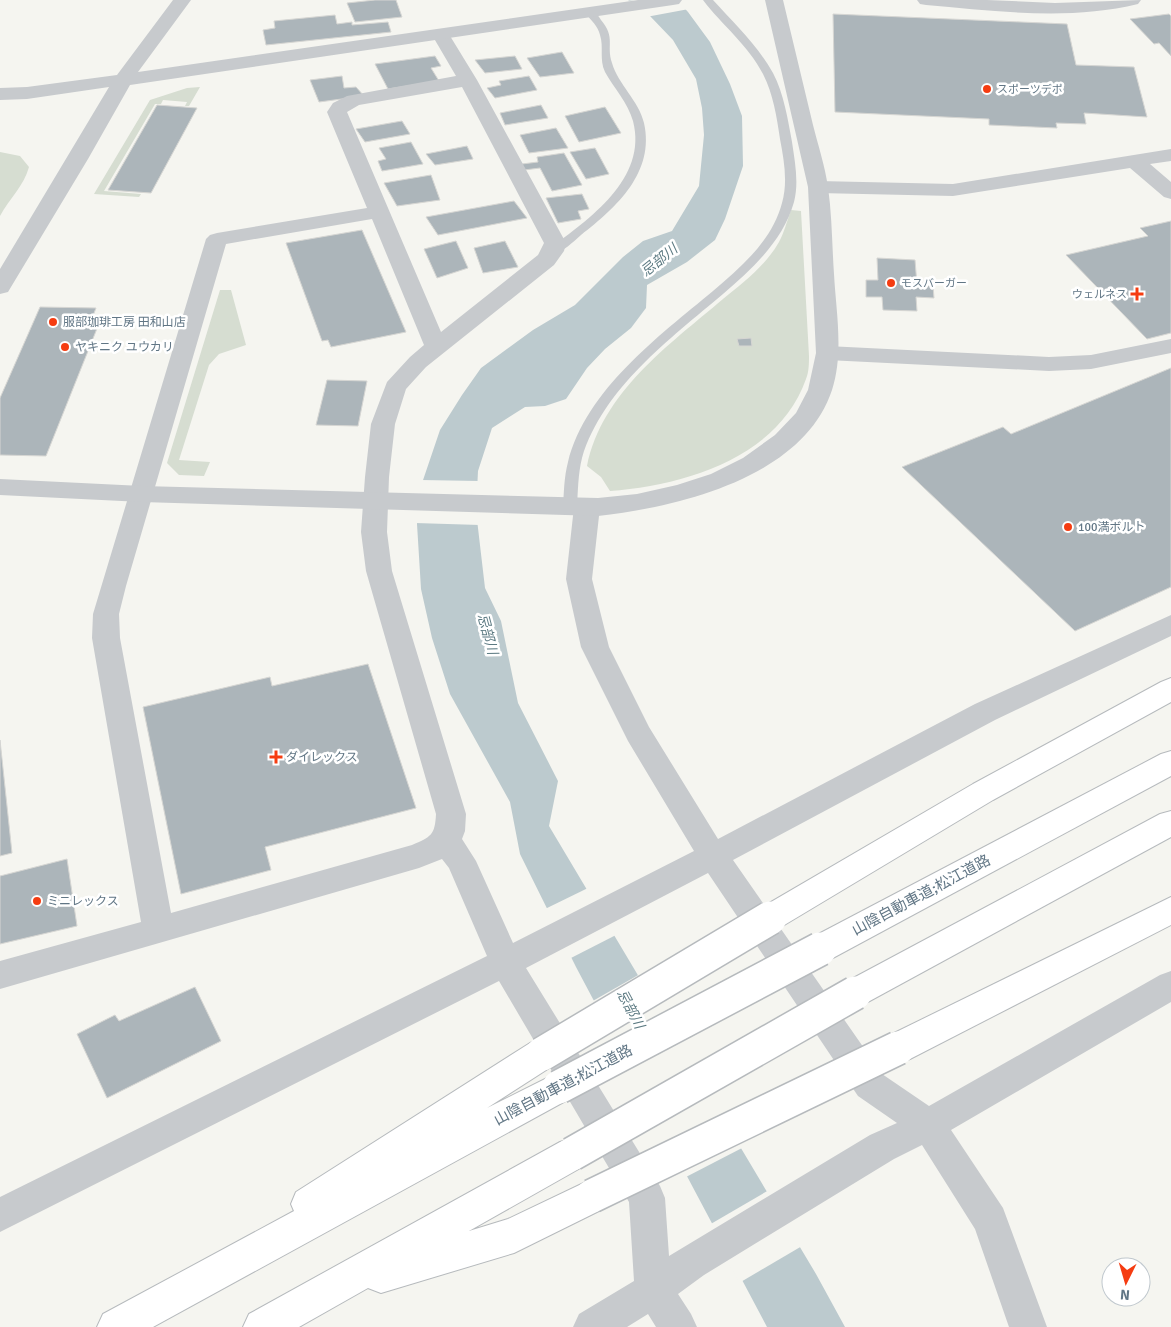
<svg xmlns="http://www.w3.org/2000/svg" width="1171" height="1327" font-family="Signika,'Noto Sans JP',sans-serif">
<style>
.green{fill:#d6ddd1}
.water{fill:#bccace}
.pier{fill:#f5f5f0}
.building{fill:#acb5ba;stroke:#d6d6d3}
.lines{fill:none;stroke-linecap:round;stroke-linejoin:round}
.motorway-casing{stroke:#b6babd;stroke-width:2}
.service{fill:#c7cacd;fill-rule:evenodd}
.minor{fill:#c7cacd;fill-rule:evenodd}
.tertiary{fill:#c7cacd;fill-rule:evenodd}
.motorway{fill:#fff;fill-rule:evenodd}
.motorway-bridge-casing{stroke:#b6babd;stroke-width:36;stroke-linecap:butt}
.motorway-bridge{stroke:#fff;stroke-width:33}
.poi-dot{fill:#f53c11;stroke:#fff;stroke-width:2}
.labels{text-anchor:middle;stroke-width:5;stroke-linejoin:round;paint-order:stroke}
.far-poi-label{font-size:11px;fill:#617685;stroke:#fff;text-anchor:start}
.poi-label{font-size:12px;fill:#617685;stroke:#fff;text-anchor:start}
.water-label{font-size:14px;font-style:italic;fill:#5c7a82;stroke:#fff}
.near-street-label{font-size:15px;fill:#617685;stroke:#fff}
</style>
<rect width="100%" height="100%" fill="#f5f5f0"/>
<g class="green">
<polygon points="200,87 189,106 185,106 187,102 163,100 161,104 155,104 104,191 141,194 139,197 94,194 150,100 187,88"/>
<path d="M0,152L20,156L29,167C24,186 9,199 0,216Z"/>
<path d="M791,210L801,211L809,356C809,363 809,372 806,379C778,458 685,485 610,491L601,477L587,466C602,392 669,345 723,299C743,283 766,265 779,242C784,233 787,221 791,210Z"/>
<polygon points="220,290 231,290 246,345 219,354 209,365 179,460 210,462 204,476 179,475 167,463"/>
</g>
<polygon class="water" points="628,0 677,0 688,12 710,42 730,84 742,116 743,166 725,219 715,240 687,262 647,285 646,308 631,328 605,349 587,368 566,399 545,406 525,407 492,428 478,471 476,511 485,588 501,621 518,703 558,781 549,826 816,1274 845,1327 767,1327 576,967 520,854 510,802 450,694 432,638 421,589 417,524 420,489 440,430 462,395 481,368 533,330 575,305 623,257 643,241 672,231 699,186 704,135 702,108 696,79 673,40 650,16"/>
<g class="pier">
<polygon points="634,0 680,0 689,9 646,17 626,1"/>
<polygon points="421,480 479,481 480,525 415,523 418,488"/>
<polygon points="588,888 616,935 569,959 545,909"/>
<polygon points="640,974 744,1147 684,1178 591,1002"/>
<polygon points="769,1190 802,1246 739,1283 709,1225"/>
</g>
<g class="building">
<polygon points="375,0 396,0 402,17 355,22 347,3"/>
<polygon points="833,14 1067,24 1076,65 1134,67 1147,117 1084,113 1086,124 1056,123 1057,128 989,125 989,119 835,112"/>
<polygon points="1169,14 1171,16 1171,56 1159,43 1154,44 1130,19"/>
<polygon points="335,15 337,24 352,22 352,25 388,22 391,32 266,45 263,30 275,28 274,21"/>
<polygon points="562,52 574,73 540,77 527,58"/>
<polygon points="435,56 441,66 431,68 439,81 388,89 375,64"/>
<polygon points="515,56 522,69 485,73 475,60"/>
<polygon points="342,76 344,88 356,87 364,96 319,102 310,80"/>
<polygon points="529,76 537,90 495,98 487,88 501,85 499,81"/>
<polygon points="157,105 197,108 151,193 108,190"/>
<polygon points="541,105 548,118 505,125 500,113"/>
<polygon points="605,107 621,133 579,142 565,116"/>
<polygon points="402,121 410,134 365,142 356,129"/>
<polygon points="556,128 568,148 529,153 520,135"/>
<polygon points="411,142 423,164 382,171 378,161 386,159 379,148"/>
<polygon points="467,146 473,159 435,165 426,154"/>
<polygon points="595,148 609,174 586,179 570,152"/>
<polygon points="564,153 582,185 552,191 540,168 524,170 522,164 538,162 537,157"/>
<polygon points="431,175 440,200 397,206 384,183"/>
<polygon points="582,194 589,209 578,211 581,219 558,223 546,198"/>
<polygon points="514,201 527,218 438,235 426,217"/>
<polygon points="1171,221 1171,333 1147,339 1066,255 1148,236 1140,228"/>
<polygon points="362,230 406,332 331,347 328,340 322,341 286,243"/>
<polygon points="456,241 468,268 437,278 424,249"/>
<polygon points="505,241 518,267 483,273 474,248"/>
<polygon points="877,258 915,260 917,285 933,286 934,298 916,297 917,311 883,310 882,297 866,297 866,280 878,280"/>
<polygon points="40,307 96,308 89,326 98,326 46,456 0,455 0,398"/>
<polygon points="751,338 752,346 739,346 737,339"/>
<polygon points="1171,368 1171,587 1075,631 902,467 1003,427 1011,434"/>
<polygon points="327,380 367,381 358,426 316,425"/>
<polygon points="368,664 416,808 265,847 271,870 181,894 143,707 270,677 272,686"/>
<polygon points="0,740 12,853 0,856"/>
<polygon points="67,859 77,926 0,944 0,876"/>
<polygon points="195,987 221,1041 107,1098 77,1034 115,1015 119,1021"/>
</g>
<g class="lines">
<defs>
<g id="motorway">
<polygon points="1171,678 1171,702 993,800 781,927 770,931 759,927 754,918 759,909 973,784 1161,682"/>
<polygon points="1171,751 1171,776 831,959 820,963 809,959 804,949 809,939 1161,754"/>
<polygon points="1171,811 1171,837 866,1003 855,1007 844,1003 839,993 844,983 1160,814"/>
<polygon points="1171,897 1171,925 910,1059 898,1063 886,1059 881,1048 886,1037"/>
<polygon points="542,1039 554,1043 559,1054 554,1065 487,1108 559,1072 571,1076 576,1087 571,1098 153,1327 97,1327 103,1314 294,1211 291,1204 296,1192 530,1043"/>
<polygon points="572,1138 584,1142 589,1154 584,1166 469,1231 508,1219 592,1179 605,1184 610,1196 605,1208 514,1253 381,1293 368,1288 299,1327 243,1327 249,1314 560,1142"/>
</g>
</defs>
<use href="#motorway" class="motorway-casing"/>
<g class="service">
<path d="M703,0H713C734,23 758,46 773,73C784,94 788,120 792,142C795,162 799,183 794,202C783,241 752,269 723,294C670,339 603,388 582,458C578,474 578,491 577,507L575,510H565L563,507C564,492 564,477 568,462C586,390 659,336 713,291C741,267 772,241 782,203C788,182 784,160 780,139C777,118 773,93 763,74C748,45 722,25 703,0Z"/>
<path d="M590,10C595,12 598,15 601,20C616,38 606,45 612,63C618,84 639,101 644,123C655,172 617,207 581,235C573,242 563,252 553,254L549,253L547,251L549,249C589,219 648,179 633,121C628,103 614,88 605,72C599,59 604,47 600,35C598,26 591,20 585,13Z"/>
</g>
<g class="minor">
<path d="M441,30L447,31L477,80L566,243L564,251L554,265L426,367L406,389L395,424L389,477L387,532L392,571L466,814L465,831L462,839L476,861L513,943L694,851L628,741L581,647L566,579L574,507L578,501L587,498L596,501L600,507L592,579L609,647L649,727L718,839L975,704L1171,615V636L995,720L733,860L882,1074L929,1106L1160,975L1171,971V1002L951,1130L1003,1208L1047,1327H1009L975,1229L922,1145L894,1159L704,1275L678,1294L691,1314L697,1327H656L648,1314L627,1327H573L579,1314L634,1281L629,1202L499,981L0,1232V1197L487,956L449,868L442,859L419,868L0,989V961L141,922L92,638L93,614L206,239L210,235L217,233L367,208L327,112L333,103L347,96L456,76L432,35L435,31ZM462,87L544,243L538,255L441,332L347,112L359,105ZM372,219L424,345L410,357L387,382L371,424L365,477L361,532L366,571L436,814C435,835 431,837 412,845L171,913L120,638L119,614L126,586L226,244ZM708,873L858,1096L897,1123L870,1135L669,1256L665,1198L660,1186L526,968Z"/>
<polygon points="1171,149 1171,161 1150,164 1171,182 1171,199 1164,197 1130,168 953,196 818,193 811,191 808,187 811,183 818,181 953,184"/>
<polygon points="1171,339 1171,353 1091,369 1049,371 827,360 819,358 816,353 819,348 827,346 1049,357 1091,355"/>
</g>
<g class="tertiary">
<polygon points="173,0 191,0 138,72 638,0 682,0 679,4 673,5 130,85 88,159 11,287 8,292 0,294 0,269 109,87 27,99 0,100 0,88 27,87 117,75"/>
<path d="M765,0H783C793,42 803,83 813,125C818,145 825,166 828,187C832,215 832,245 834,274C836,311 844,353 832,390C803,478 678,507 598,516L142,502L0,495V479L142,486L598,498L637,494L677,485L711,474L743,458L775,435L796,413L808,390L816,353L808,187Z"/>
<path d="M917,0H987L1055,3L1141,0L1138,4C1068,21 997,11 926,5L920,4Z"/>
</g>
<use href="#motorway" class="motorway"/>
<defs>
<g id="motorway-bridge">
<polyline points="542,1054 770,918"/>
<polyline points="559,1087 820,949"/>
<polyline points="572,1154 855,993"/>
<polyline points="592,1196 898,1048"/>
</g>
</defs>
<use href="#motorway-bridge" class="motorway-bridge-casing"/>
<use href="#motorway-bridge" class="motorway-bridge"/>
</g>
<g class="poi-dot">
<circle cx="987" cy="89" r="5"/>
<circle cx="891" cy="283" r="5"/>
<path d="M1134.5 286.5h5v5h5v5h-5v5h-5v-5h-5v-5h5z"/>
<circle cx="53" cy="322" r="5"/>
<circle cx="65" cy="347" r="5"/>
<circle cx="1068" cy="527" r="5"/>
<path d="M273.5 749.5h5v5h5v5h-5v5h-5v-5h-5v-5h5z"/>
<circle cx="37" cy="901" r="5"/>
</g>
<g class="labels">
<g class="far-poi-label">
<text x="997" y="93">スポーツデポ</text>
<text x="901" y="287">モスバーガー</text>
<text x="1127" y="298" text-anchor="end">ウェルネス</text>
</g>
<g class="poi-label">
<text x="63" y="326">服部珈琲工房 田和山店</text>
<text x="75" y="351">ヤキニク ユウカリ</text>
<text x="1078" y="531">100満ボルト</text>
<text x="286" y="761">ダイレックス</text>
<text x="47" y="905">ミニレックス</text>
</g>
<g class="water-label">
<text transform="translate(659 260) rotate(-39)" y="5">忌部川</text>
<text transform="translate(488 634) rotate(75)" y="5">忌部川</text>
<text transform="translate(631 1009) rotate(62)" y="5">忌部川</text>
</g>
<g class="near-street-label">
<text transform="translate(921 895) rotate(-28)" y="5">山陰自動車道;松江道路</text>
<text transform="translate(563 1085) rotate(-28)" y="5">山陰自動車道;松江道路</text>
</g>
</g>
<g transform="translate(1126 1282) rotate(185)"><circle r="24" fill="#ffffff" stroke="#c0c8ce"/>
<path d="M0-4L9 19L0 12L-9 19Z" fill="#f53c11"/>
<text y="-8" font-size="14" font-weight="bold" text-anchor="middle" fill="#617685">N</text>
</g>
</svg>
